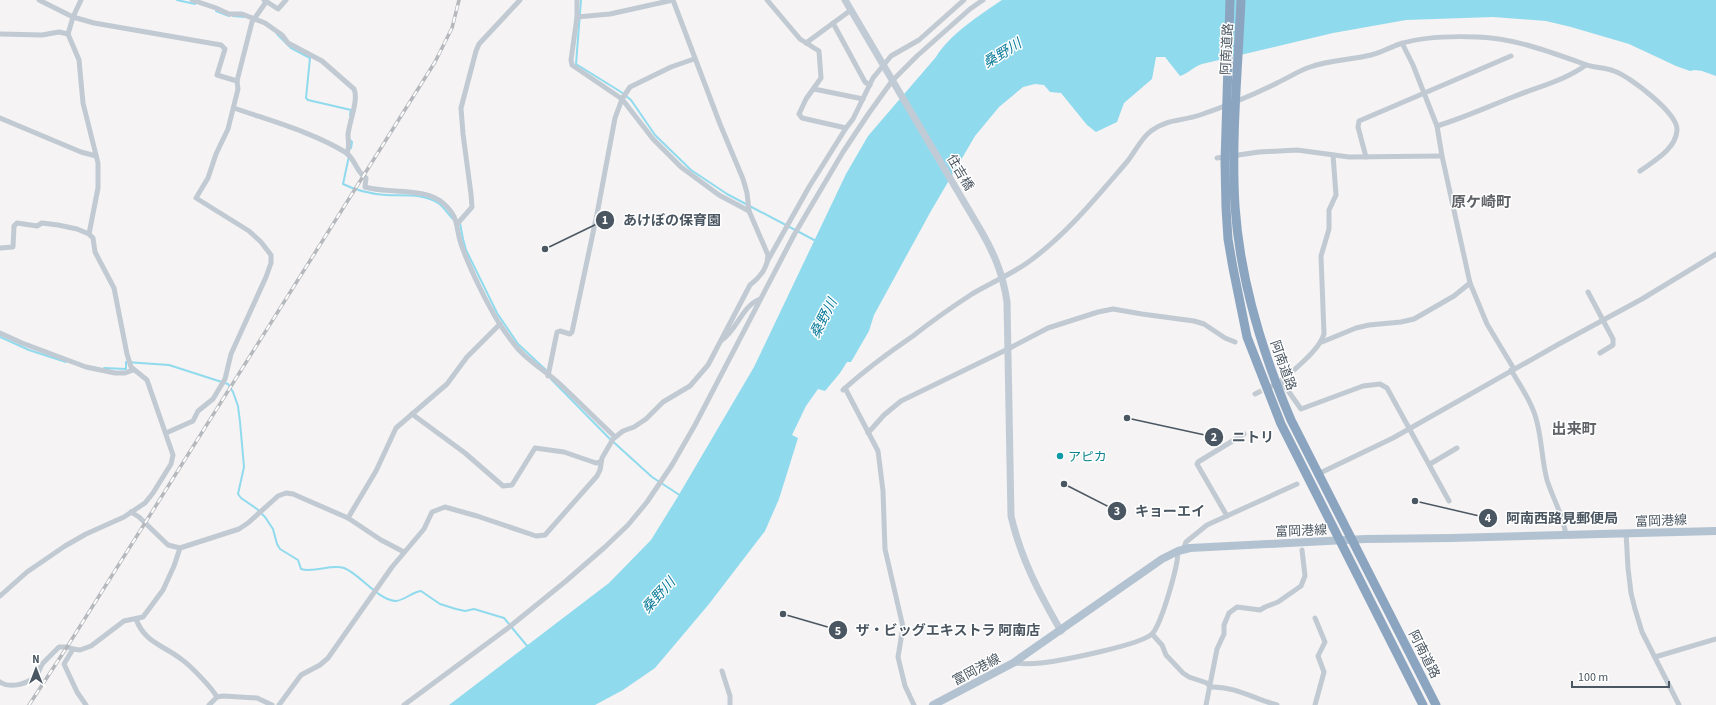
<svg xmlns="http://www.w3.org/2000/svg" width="1716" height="705" font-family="'Source Sans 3','Noto Sans JP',sans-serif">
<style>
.water{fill:#90daee}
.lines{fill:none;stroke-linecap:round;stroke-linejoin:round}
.stream{stroke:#90daee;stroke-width:2}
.street-tunnel{stroke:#caccce;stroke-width:5;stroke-dasharray:5 2.5;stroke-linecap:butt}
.street{stroke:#c1cad2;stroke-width:5}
.secondary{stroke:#c1cbd6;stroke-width:7}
.primary{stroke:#b3c2d1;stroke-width:8}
.highway{stroke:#8ba5c1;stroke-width:9}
.rail-casing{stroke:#b5b8bd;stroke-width:3.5}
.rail{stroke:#fff;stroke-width:2;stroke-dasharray:6;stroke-linecap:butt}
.culture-dot{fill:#0f9aa8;stroke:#fff;stroke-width:1.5}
.labels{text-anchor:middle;stroke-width:3;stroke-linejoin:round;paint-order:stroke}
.street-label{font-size:13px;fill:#4a5661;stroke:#fff}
.culture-label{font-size:13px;fill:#0d838f;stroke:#fff;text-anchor:start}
.water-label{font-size:14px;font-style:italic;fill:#0c7c9b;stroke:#fff}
.quarter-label{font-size:15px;font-weight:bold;fill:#5f6368;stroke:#fff}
.leader{fill:none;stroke:#4a5661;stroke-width:1.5}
.callout-dot{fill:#4a5661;stroke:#fff;stroke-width:1.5}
.mark-label{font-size:12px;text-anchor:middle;font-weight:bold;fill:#fff}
.callout-label{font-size:14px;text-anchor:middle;font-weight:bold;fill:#4a5661;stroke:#fff;stroke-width:3;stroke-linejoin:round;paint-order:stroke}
</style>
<rect width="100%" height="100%" fill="#f5f3f3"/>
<path class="water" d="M1002,0H1716V76L1702,71L1695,70L1690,71L1676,66L1629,44L1571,27L1546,21L1493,17L1406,20L1378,25L1333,33L1202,64C1193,67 1189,73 1180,76L1165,57H1156L1152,79L1124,103L1117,122L1096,132L1087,125L1061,93L1050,92L1044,85L1035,84L1023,87L999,107L975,136L931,211L874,315L869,331L851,362H847L840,373L825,391L818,389L806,406L792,435L798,438L779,499L765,531L709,604L655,668L623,690L595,705H449L609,583L651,540L677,498L754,367L846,174L868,136L936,57C950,34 980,15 1002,0Z"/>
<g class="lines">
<g class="stream">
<polyline points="177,0 195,4"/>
<polyline points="581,0 576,64 621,92 631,100 655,135 691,170 727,194 816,241"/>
<polyline points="216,11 229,16"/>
<polyline points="233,16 245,17"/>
<polyline points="277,34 291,48 310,58 306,98 308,100 351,110 350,115"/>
<polyline points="350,140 352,142 351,148"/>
<path d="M349,156L343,184C355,190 372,194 386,195C404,196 422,193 438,203C444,207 448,214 453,219"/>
<polyline points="460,223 463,239 466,250 497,313 518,344 547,371"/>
<polyline points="0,337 29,350 66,362"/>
<path d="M104,368L126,369V362L169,365L228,384L233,392L238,406L240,422L244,467L238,494L241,498L257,509L265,517L273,529L277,544L280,549L298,560L301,569C315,573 330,564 344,568C360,574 379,601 396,601C405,600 412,592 421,591L440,604L456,609L465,611L474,609L504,618L528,647"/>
<polyline points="551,379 609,438 652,477 681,496"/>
</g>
<polyline class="street-tunnel" points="1257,393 1278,383"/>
<g class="street">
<polyline points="39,0 73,17 94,23 221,45 225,49 217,75 237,81"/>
<polyline points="81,0 73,17 68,34 79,60 83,103 98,163 98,188 89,234"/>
<path d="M192,0L216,8L229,14H242L265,23L282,35L288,43L322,61L354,89C359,100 349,122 348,135C348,142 350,147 347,153"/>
<polyline points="264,0 278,9 286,0"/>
<polyline points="673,0 610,14 577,17 571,60 572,65 622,99 653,139 681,167 719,195 749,211"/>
<polyline points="767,0 800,39 819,51 821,78 806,99 799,114 802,118 846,128"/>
<polyline points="577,17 577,0"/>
<polyline points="833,23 865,82 870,85"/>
<polyline points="0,34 42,35 59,32 68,34"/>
<polyline points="806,43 851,10"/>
<polyline points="1402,43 1413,65 1437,126 1442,156 1470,283 1487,324 1514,369"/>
<polyline points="814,89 863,99"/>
<path d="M234,108C271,121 312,132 345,152C355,158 356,172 366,178L365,187C388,194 425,187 443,203C460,218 455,226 461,244C469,267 486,302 499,323C505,332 512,342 519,350C531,363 547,372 561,385C579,402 597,420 615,437"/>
<polyline points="0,118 81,152 96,156"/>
<path d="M1437,126C1463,118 1487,107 1513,97C1537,87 1564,81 1586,65"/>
<polyline points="1366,157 1358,127 1359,121 1511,56"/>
<polyline points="1217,158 1259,152 1297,150 1349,157 1442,156"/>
<polyline points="458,223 472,207 471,194 463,134 461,108 476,51 479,44 520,0"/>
<polyline points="0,248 13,247 14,226 17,223 37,226 42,223 58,225 77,229 89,234 93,238 95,252 114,288 127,354 131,367 147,380 173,455 171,464 153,493 145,503 124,517 86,534 65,546 27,572 0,596"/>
<polyline points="768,260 809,187 846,128 853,119 873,78 891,56 919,40 964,0"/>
<polyline points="1588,292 1613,339 1613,345 1600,353"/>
<polyline points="0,333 22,343 86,367 115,373 125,373 133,370"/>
<path d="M722,340C737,330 742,306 760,299"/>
<polyline points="1322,342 1356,328 1369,325 1401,322 1414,319 1454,296 1470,283"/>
<path d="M1511,370C1521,387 1533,404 1537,422C1542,442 1542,461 1547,480C1553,499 1563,515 1566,535"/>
<polyline points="548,376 557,332 560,331 570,334 572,332 597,214 615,118 622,99 630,87 671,67 694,59"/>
<polyline points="1282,380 1284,385 1301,409 1363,386 1380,384 1387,388 1449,501"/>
<path d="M1281,382C1294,369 1319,351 1324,334L1321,256L1329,229V210L1336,195L1333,155"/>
<polyline points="845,388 878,451 883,491 885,549 903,627 898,657 905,686 914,705"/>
<path d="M843,390C865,370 888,353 913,336C932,321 952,307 972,294C990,283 1010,275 1027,263C1065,236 1095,199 1126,163C1134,154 1141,138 1151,131C1166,119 1183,121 1200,115C1226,106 1253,95 1277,83C1288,78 1298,71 1310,67C1330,60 1351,60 1371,55C1381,53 1390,47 1400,44C1424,36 1453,36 1478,37C1514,38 1550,52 1584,64C1593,68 1604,67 1614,71C1629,76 1678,113 1677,130C1676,149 1654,161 1640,171"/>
<polyline points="1255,394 1257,393"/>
<polyline points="412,414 465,453 503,486 512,485 535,448 564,452 596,463 600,462"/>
<polyline points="166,433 193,421 198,411 213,399 225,379 231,354 266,277 271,263 271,255 261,242 249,231 196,198 208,178 216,154 228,129 238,89 237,81 252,22 266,2"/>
<polyline points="868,433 884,415 901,401 1008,349 1048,328 1098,312 1113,309 1142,314 1194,321 1204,324 1225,338 1235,342"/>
<polyline points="1430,464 1457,448"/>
<polyline points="1318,474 1393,438 1559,344 1642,299 1716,254"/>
<polyline points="131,512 139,517 168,545 180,548 239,529 248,523 278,496 286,493 293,494 348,518 381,540 404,552"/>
<polyline points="1227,516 1197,464 1198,462 1244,434"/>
<polyline points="348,518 376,471 396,428 447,384 467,357 500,324"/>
<polyline points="1626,533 1628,568 1631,593 1635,609 1642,632 1679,705"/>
<polyline points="1183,550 1186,542 1207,525 1297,484"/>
<polyline points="1315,618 1325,642 1318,656 1324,672 1315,705"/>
<path d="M136,619C145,643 163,645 181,659C190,665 212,688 217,697"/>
<path d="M1152,634L1162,645L1166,655L1183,673L1189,677L1207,683L1210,687C1234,686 1255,699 1277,705"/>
<polyline points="1655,657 1716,639"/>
<path d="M1013,663C1022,664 1032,664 1041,663C1059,661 1143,645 1153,633C1162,621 1178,567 1178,551"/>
<polyline points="722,671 730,696 730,705"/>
<path d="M0,682C10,689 30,684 37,674C40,671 40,666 43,663C48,658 54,652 59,647H67L73,649"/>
<polyline points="86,705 77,692 64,664 73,649 80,650 91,646 124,621 143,617 163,590 174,566 180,548"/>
<polyline points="209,705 217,697 223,696 257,698 272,705"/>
<path d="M279,705L301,675L320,665L328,658L392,567L424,529L432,512L445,507L477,516L536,536L545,535L597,476L600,470L602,458L613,439L623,431L634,427L646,419L663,402L690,386L708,365L750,285C759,278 768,267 768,255L749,211L747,193L743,179L720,124L673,0"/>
<polyline points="404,705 508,628 566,581 605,547 628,525 647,502 672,465 695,425 794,235 843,152 869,113 892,81 917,56 970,9 983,0"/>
<polyline points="1206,705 1217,649 1224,634 1224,625 1229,613 1237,607 1260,610 1265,607 1278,602 1301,586 1305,576 1302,550"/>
</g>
<path class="secondary" d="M845,0L980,229C994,253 1003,274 1007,302L1011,516C1021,559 1039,593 1061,631"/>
<polyline class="primary" points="933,705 1013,663 1162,559 1178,551 1190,548 1365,539 1452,538 1716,531"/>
<g class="highway">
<polyline points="1230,0 1225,162 1226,208 1228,239 1233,268 1247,337 1281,424 1423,705"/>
<path d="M1241,0C1238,68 1231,138 1235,206C1240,280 1262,352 1291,420L1436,705"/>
</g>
<defs>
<polyline id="rail" points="29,705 67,647 435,62 452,28 459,0"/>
</defs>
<use href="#rail" class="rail-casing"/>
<use href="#rail" class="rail"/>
</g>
<circle class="culture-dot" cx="1060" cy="456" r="4"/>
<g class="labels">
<g class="street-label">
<text transform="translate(1226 49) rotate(-87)" y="5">阿南道路</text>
<text transform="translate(961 172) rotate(59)" y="5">住吉橋</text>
<text transform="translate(1284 365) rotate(70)" y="5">阿南道路</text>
<text transform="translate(1661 520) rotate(-2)" y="5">富岡港線</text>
<text transform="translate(1301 530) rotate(-2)" y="5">富岡港線</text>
<text transform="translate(1425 654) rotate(63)" y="5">阿南道路</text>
<text transform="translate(976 669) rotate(-28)" y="5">富岡港線</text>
</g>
<g class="culture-label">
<text x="1068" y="461">アピカ</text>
</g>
<g class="water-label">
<text transform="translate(1002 53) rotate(-32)" y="5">桑野川</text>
<text transform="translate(823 318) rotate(-63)" y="5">桑野川</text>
<text transform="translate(658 595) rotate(-48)" y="5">桑野川</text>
</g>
<g class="quarter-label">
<text x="1481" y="207">原ケ崎町</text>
<text x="1574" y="434">出来町</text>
</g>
</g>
<path class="leader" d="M545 249L605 220M1127 418L1214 437M1064 484L1117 511M1415 501L1488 518M783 614L838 630"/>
<g class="callout-dot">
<circle cx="545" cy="249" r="4"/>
<circle cx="1127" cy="418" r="4"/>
<circle cx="1064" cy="484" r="4"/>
<circle cx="1415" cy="501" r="4"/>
<circle cx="783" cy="614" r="4"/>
<circle cx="605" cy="220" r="10"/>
<circle cx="1214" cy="437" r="10"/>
<circle cx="1117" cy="511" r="10"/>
<circle cx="1488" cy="518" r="10"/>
<circle cx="838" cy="630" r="10"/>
</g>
<g class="mark-label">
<text x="605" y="224">1</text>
<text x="1214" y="441">2</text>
<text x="1117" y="515">3</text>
<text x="1488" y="522">4</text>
<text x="838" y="635">5</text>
</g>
<g class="callout-label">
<text x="672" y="225">あけぼの保育園</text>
<text x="1253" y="442">ニトリ</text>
<text x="1170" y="516">キョーエイ</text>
<text x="1562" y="523">阿南西路見郵便局</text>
<text x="948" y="635">ザ・ビッグエキストラ 阿南店</text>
</g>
<g transform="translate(36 669)" stroke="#ffffff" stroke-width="3" paint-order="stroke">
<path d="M0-3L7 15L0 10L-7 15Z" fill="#4a5661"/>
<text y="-6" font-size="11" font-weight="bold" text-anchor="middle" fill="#4a5661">N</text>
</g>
<path d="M1572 681v6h97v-6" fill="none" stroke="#4a5661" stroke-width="2"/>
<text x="1578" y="681" font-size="12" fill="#4a5661" stroke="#ffffff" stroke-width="3" paint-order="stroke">100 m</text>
</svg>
